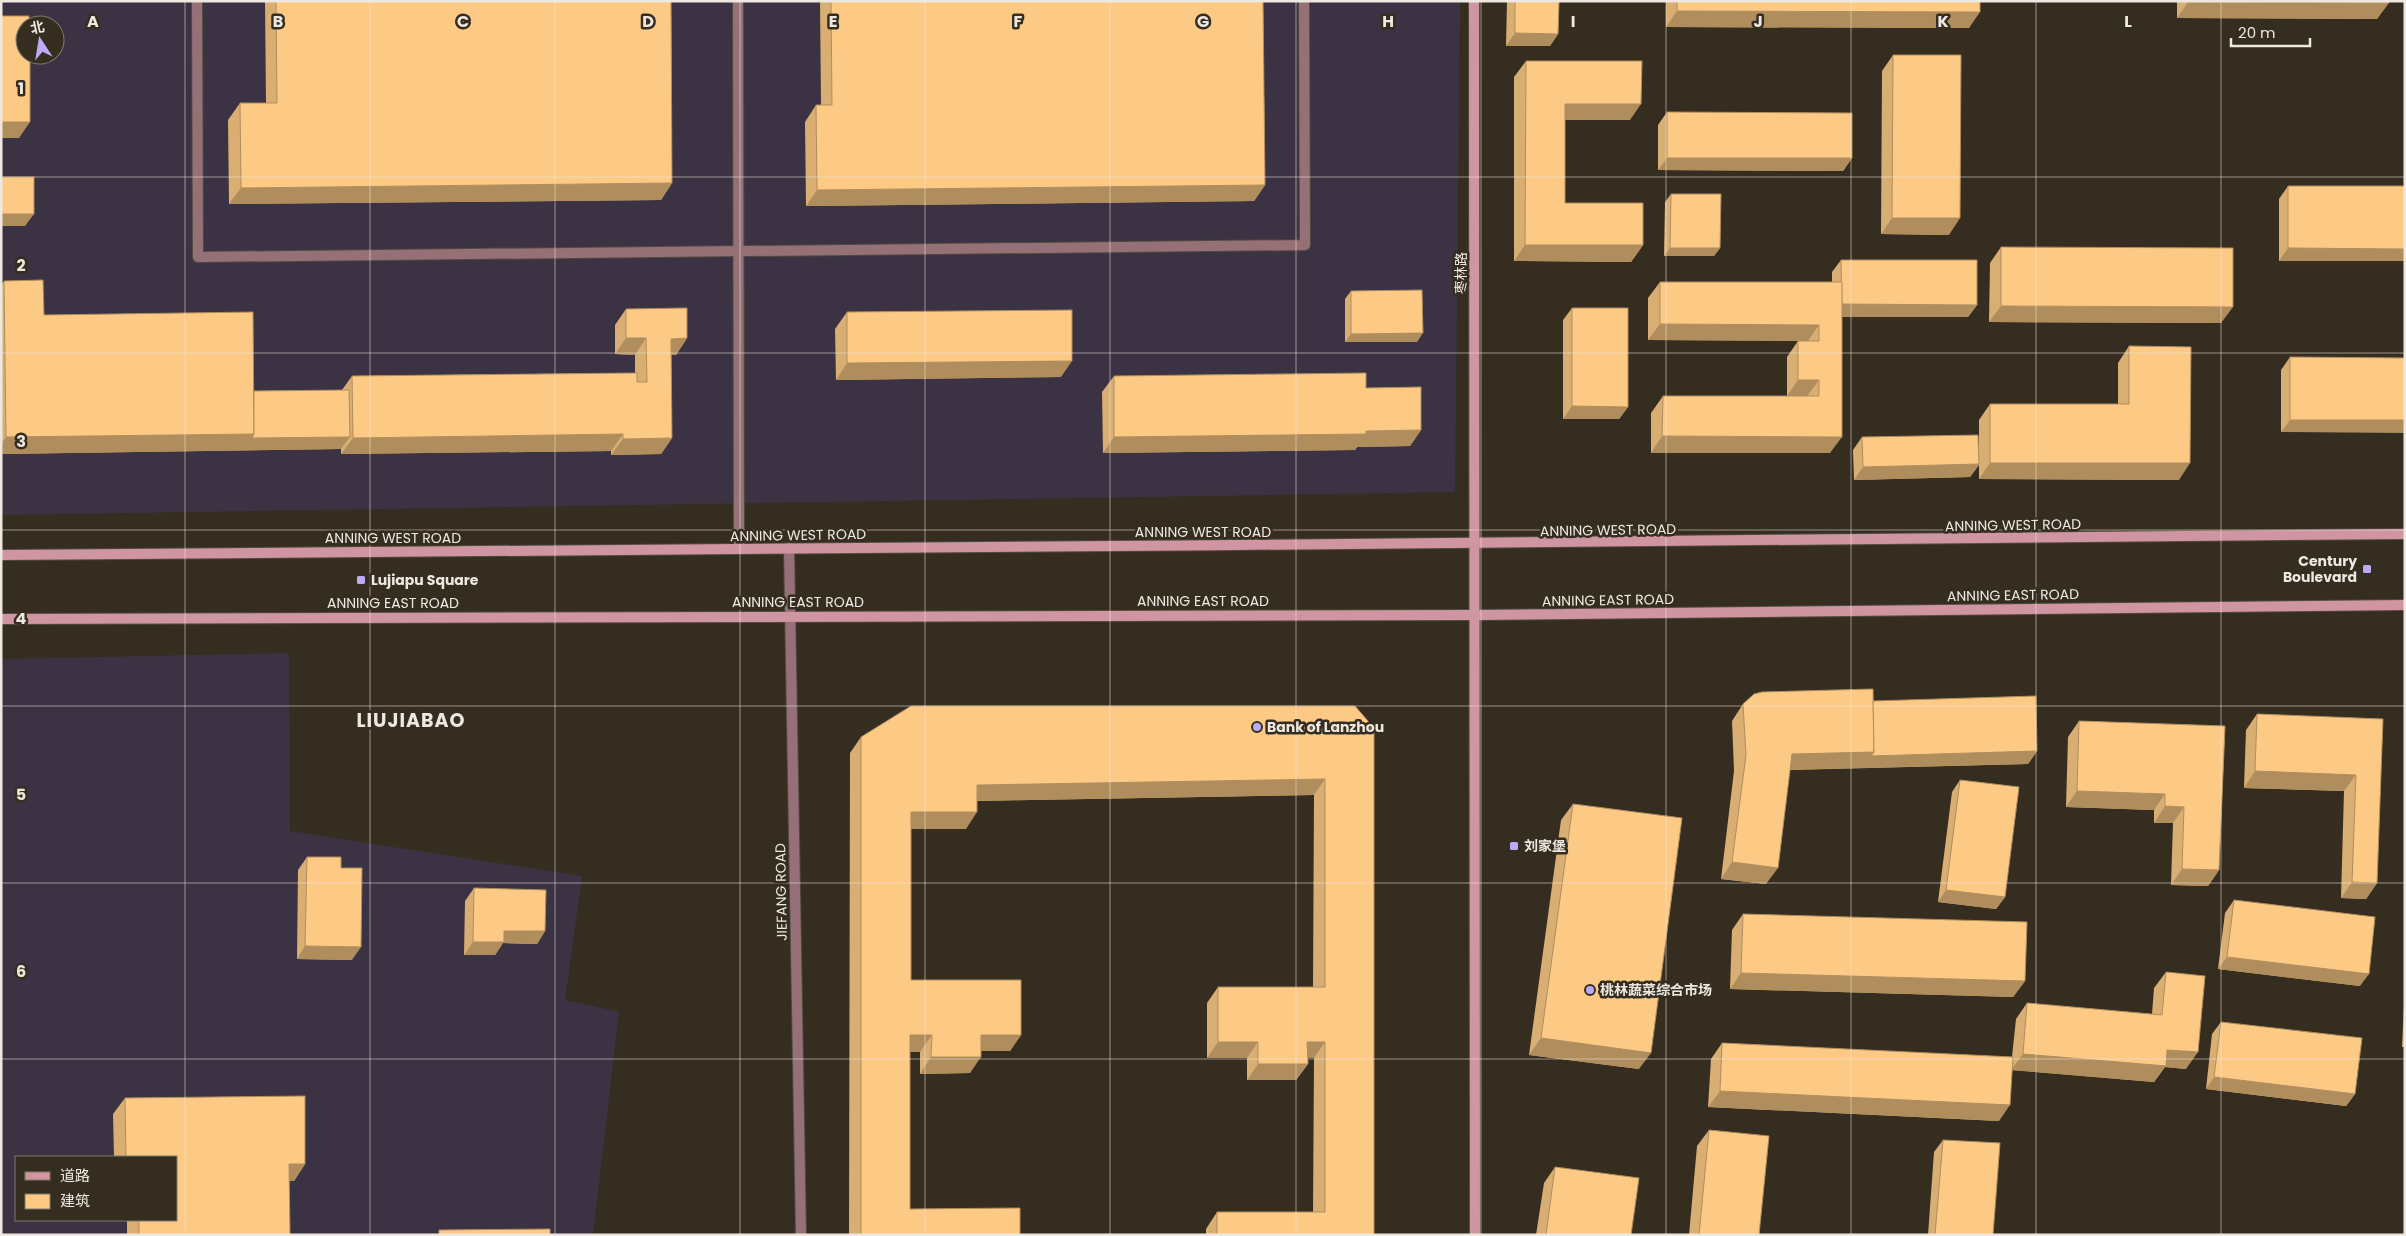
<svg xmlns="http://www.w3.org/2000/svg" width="2406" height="1236" font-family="Poppins,'Noto Sans SC',sans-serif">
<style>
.industrial{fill:#3b3343;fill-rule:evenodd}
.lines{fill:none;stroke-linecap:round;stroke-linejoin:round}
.street-casing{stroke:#534b40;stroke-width:12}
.secondary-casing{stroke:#534b40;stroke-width:12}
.street{stroke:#957177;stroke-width:10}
.secondary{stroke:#cf95a0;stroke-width:10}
.wall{fill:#d9ae72}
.shaded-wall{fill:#b08d5d}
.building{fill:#fcca85;stroke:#b08d5d}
.grid{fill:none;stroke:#eee8e0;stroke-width:1;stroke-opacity:0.55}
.poi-dot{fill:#bbaaf6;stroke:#362d21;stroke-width:2}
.labels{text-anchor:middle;stroke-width:5;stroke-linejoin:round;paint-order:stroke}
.street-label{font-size:14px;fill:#eee8e0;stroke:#362d21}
.poi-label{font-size:14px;font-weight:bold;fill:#eee8e0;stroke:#362d21;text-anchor:start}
.district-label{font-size:19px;font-weight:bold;letter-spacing:1px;fill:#eee8e0;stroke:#362d21}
.grid-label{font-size:16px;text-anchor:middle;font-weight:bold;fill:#eee8e0;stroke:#362d21;stroke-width:5;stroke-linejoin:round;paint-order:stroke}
</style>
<rect width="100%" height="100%" fill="#362d21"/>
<g class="industrial">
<path d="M1,1H1460L1455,492L1,515ZM25,25H55V55H25Z"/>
<path d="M289,653L290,831L582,876L565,1000L619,1012L593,1235H1V659ZM16,1157H176V1220H16Z"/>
</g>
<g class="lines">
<defs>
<g id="street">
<polyline points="197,1 198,257 1305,245 1304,1"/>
<polyline points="738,1 739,549"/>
<polyline points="789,548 801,1235"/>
</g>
<g id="secondary">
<polyline points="1474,1 1475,1235"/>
<path d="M1,555C802,548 1604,543 2405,534"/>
<polyline points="1,619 1475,615 2405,605"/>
</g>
</defs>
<use href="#street" class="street-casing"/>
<use href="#secondary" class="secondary-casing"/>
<use href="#street" class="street"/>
<use href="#secondary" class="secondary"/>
</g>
<g class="wall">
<polygon points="265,1 671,1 672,183 661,200 229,204 228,120 240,103 266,103"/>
<polygon points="820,1 1263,1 1265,185 1254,201 806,206 805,122 816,105 821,105"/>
<polygon points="1507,1 1559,1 1558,34 1550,46 1506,46"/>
<polygon points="1666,1 1980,1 1969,28 1666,27"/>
<polygon points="2177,1 2389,1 2377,19 2177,18"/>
<polygon points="1893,55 1949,235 1881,234 1882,71"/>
<polygon points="1526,61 1630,120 1565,120 1565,203 1643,245 1631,262 1514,261 1514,77"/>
<polygon points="1667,112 1852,158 1843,171 1658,170 1658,125"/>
<polygon points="2288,186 2405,186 2405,261 2279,261 2279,199"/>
<polygon points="1671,194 1720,248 1714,256 1664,256 1665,202"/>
<polygon points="2001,247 2221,323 1989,322 1990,263"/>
<polygon points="1841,260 1977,305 1968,317 1842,317 1830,453 1651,453 1651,413 1663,396 1807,396 1787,396 1787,357 1798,341 1808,341 1648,340 1648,298 1660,282 1832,282 1832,272"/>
<polygon points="4,281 44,315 254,391 342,390 352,376 635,373 635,355 615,354 615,325 626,309 687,338 676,355 671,355 672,438 661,454 611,455 611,451 341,454 341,449 1,454 1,285"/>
<polygon points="1351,291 1417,342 1345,342 1345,299"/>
<polygon points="1572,308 1628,407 1619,419 1563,419 1563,320"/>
<polygon points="847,312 1061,377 836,380 835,329"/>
<polygon points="2129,346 2179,480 1979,479 1979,465 1970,477 1854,480 1853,450 1862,437 1979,458 1979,420 1990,404 2118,404 2118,363"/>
<polygon points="2290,357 2405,358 2281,432 2281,370"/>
<polygon points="1114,376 1366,388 1421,430 1410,446 1357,447 1355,450 1103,453 1102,392"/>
<polygon points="1873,701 2037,751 2028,764 1790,770 1766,884 1721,879 1734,771 1732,721 1743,704"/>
<polygon points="1355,706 1374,1235 1206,1235 1206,1229 1217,1212 1313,1212 1314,1058 1308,1058 1308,1064 1296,1080 1247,1080 1247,1058 1207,1058 1207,1003 1218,987 1313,987 1314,795 977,801 966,829 911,829 911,980 1021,1035 1010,1051 981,1051 970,1073 920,1074 920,1052 910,1052 910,1209 1020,1235 849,1235 850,753 861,737"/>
<polygon points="2257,714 2383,719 2377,883 2366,899 2341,898 2344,791 2244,788 2246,730"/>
<polygon points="2079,721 2225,726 2219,870 2208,886 2171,885 2173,823 2154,823 2154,810 2066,807 2068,737"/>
<polygon points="1960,780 2005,897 1996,909 1938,902 1952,792"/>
<polygon points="1573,804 1639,1069 1529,1055 1561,820"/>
<polygon points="307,857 341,868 352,960 297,959 298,870"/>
<polygon points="474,888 545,931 537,944 503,943 495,955 464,955 465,901"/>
<polygon points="2234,900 2360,986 2218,969 2225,913"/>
<polygon points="1743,914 2025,981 2013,997 1730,989 1732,930"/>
<polygon points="2166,972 2186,1069 2165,1067 2154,1082 2012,1070 1999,1121 1708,1107 1711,1059 1722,1043 2012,1057 2016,1019 2027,1003 2152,1014 2154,988"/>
<polygon points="2405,985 2405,1047 2402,1047"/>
<polygon points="2221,1022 2355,1094 2346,1106 2206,1089 2212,1034"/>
<polygon points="125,1098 305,1164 294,1181 289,1181 290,1235 127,1235 127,1220 176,1220 176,1157 114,1157 113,1114"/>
<polygon points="1709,1130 1759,1235 1689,1235 1697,1146"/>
<polygon points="1943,1140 1993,1235 1928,1235 1934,1152"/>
<polygon points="1555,1167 1631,1235 1536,1235 1544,1183"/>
</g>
<g class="shaded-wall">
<polygon points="2188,2 2389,3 2377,19 2177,18"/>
<polygon points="1677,11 1980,12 1969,28 1666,27"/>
<polygon points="1515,33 1558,34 1550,46 1506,46"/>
<polygon points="1565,104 1641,104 1630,120 1554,120"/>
<polygon points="1,122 30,122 19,138 1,138"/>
<polygon points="1667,158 1852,158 1843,171 1658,170"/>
<polygon points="672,183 661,200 229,204 241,188"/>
<polygon points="1265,185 1254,201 806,206 817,190"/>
<polygon points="1,214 34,214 25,226 1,226"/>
<polygon points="1892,218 1960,218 1949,235 1881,234"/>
<polygon points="1525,245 1643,245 1631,262 1514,261"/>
<polygon points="1670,248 1720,248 1714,256 1664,256"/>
<polygon points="2288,248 2405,249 2405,261 2279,261"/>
<polygon points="1841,304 1977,305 1968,317 1832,317"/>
<polygon points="2001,306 2233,307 2221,323 1989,322"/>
<polygon points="1660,324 1819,325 1808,341 1648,340"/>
<polygon points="1423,333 1417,342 1345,342 1351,334"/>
<polygon points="626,338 646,338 635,355 615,354"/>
<polygon points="687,338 676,355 660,355 671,339"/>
<polygon points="1072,361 1061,377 836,380 847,363"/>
<polygon points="1798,380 1819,380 1807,396 1787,396"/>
<polygon points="1572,406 1628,407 1619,419 1563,419"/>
<polygon points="2290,420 2405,420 2405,433 2281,432"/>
<polygon points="1421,430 1410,446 1357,447 1355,450 1103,453 1114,437 1366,431"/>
<polygon points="254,434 350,437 341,449 1,454 1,444 6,437"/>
<polygon points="623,434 611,451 341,454 353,438"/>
<polygon points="1662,436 1842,437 1830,453 1651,453"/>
<polygon points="672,438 661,454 611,455 623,439"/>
<polygon points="1990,463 2190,463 2179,480 1979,479"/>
<polygon points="1979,464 1970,477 1854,480 1863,467"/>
<polygon points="2037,751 2028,764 1781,770 1792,754 1874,752"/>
<polygon points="2255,771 2356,775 2344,791 2244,788"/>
<polygon points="1325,779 1314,795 966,801 977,785"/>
<polygon points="2077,791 2165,794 2154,810 2066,807"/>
<polygon points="2165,806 2184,807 2173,823 2154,823"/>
<polygon points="911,812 977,812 966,829 899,829"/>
<polygon points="1732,862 1778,868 1766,884 1721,879"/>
<polygon points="2182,869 2219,870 2208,886 2171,885"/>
<polygon points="2352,882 2377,883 2366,899 2341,898"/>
<polygon points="1946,890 2005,897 1996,909 1938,902"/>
<polygon points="504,931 545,931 537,944 503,943 495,955 464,955 473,942"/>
<polygon points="305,946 361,947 352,960 297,959"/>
<polygon points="2227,957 2369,974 2360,986 2218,969"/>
<polygon points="1741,973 2025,981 2013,997 1730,989"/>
<polygon points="910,1035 932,1035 920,1052 899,1052"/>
<polygon points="981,1035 1021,1035 1010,1051 970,1051"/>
<polygon points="1541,1038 1651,1053 1639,1069 1529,1055"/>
<polygon points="1218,1042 1258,1042 1247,1058 1207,1058"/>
<polygon points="1307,1042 1325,1042 1314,1058 1296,1058"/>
<polygon points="2167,1050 2198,1052 2186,1069 2165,1067 2154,1082 2011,1070 2023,1054"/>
<polygon points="931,1057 981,1057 970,1073 920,1074"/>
<polygon points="1258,1064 1308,1064 1296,1080 1247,1080"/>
<polygon points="2214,1077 2355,1094 2346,1106 2206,1089"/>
<polygon points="1720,1091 2010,1105 1999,1121 1708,1107"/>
<polygon points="289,1164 305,1164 294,1181 277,1181"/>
</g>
<g class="building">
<polygon points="276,1 671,1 672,183 241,188 240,103 277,103"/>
<polygon points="831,1 1263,1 1265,185 817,190 816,105 832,105"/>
<polygon points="1515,1 1559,1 1558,34 1515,33"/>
<polygon points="1677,1 1980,1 1980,12 1677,11"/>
<polygon points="2188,1 2389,1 2389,3 2188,2"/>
<polygon points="1,16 29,16 29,25 25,25 25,55 30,55 30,122 1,122"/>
<polygon points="1893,55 1961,55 1960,218 1892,218"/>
<polygon points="1526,61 1642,61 1641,104 1565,104 1565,203 1643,203 1643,245 1525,245"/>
<polygon points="1667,112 1852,113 1852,158 1667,158"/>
<rect x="1" y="177" width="33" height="37"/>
<polygon points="2288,186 2405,186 2405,249 2288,248"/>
<polygon points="1671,194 1721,194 1720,248 1670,248"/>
<polygon points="2001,247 2233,248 2233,307 2001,306"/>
<polygon points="1841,260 1977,260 1977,305 1842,304"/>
<polygon points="43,280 44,315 253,312 254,434 6,437 4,281"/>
<polygon points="1660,282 1842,282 1842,437 1662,436 1663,396 1819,396 1819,380 1798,380 1798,341 1819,341 1819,325 1660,324"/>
<polygon points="1422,290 1423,333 1351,334 1351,291"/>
<polygon points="687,308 687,338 671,339 672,438 623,439 623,434 353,438 352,376 637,373 637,382 647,382 646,338 626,338 626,309"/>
<polygon points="1572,308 1628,308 1628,407 1572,406"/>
<polygon points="1072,310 1072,361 847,363 847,312"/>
<polygon points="2129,346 2191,347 2190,463 1990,463 1990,404 2129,404"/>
<polygon points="2290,357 2405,358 2405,420 2290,420"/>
<polygon points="1366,373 1366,388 1421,387 1421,430 1366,431 1366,434 1114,437 1114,376"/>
<polygon points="349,390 350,437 252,438 254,434 254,391"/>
<polygon points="1978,435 1979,464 1863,467 1862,437"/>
<polygon points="1873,689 1874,752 1792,754 1778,868 1732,862 1746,755 1743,704 1754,694 1762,692"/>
<polygon points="2036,696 2037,751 1871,756 1874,752 1873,701"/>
<polygon points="911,706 1355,706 1374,728 1374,1235 1217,1235 1217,1212 1325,1212 1325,1042 1307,1042 1308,1064 1258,1064 1258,1042 1218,1042 1218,987 1325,987 1325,779 977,785 977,812 911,812 911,980 1021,980 1021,1035 981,1035 981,1057 931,1057 932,1035 910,1035 910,1209 1020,1208 1020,1235 861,1235 861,737"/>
<polygon points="2257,714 2383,719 2377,883 2352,882 2356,775 2255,771"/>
<polygon points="2079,721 2225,726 2219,870 2182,869 2184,807 2165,806 2165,794 2077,791"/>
<polygon points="1960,780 2019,787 2005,897 1946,890"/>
<polygon points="1573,804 1682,818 1651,1053 1541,1038"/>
<polygon points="307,857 341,857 341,868 362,868 361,947 305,946"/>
<polygon points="474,888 546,890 545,931 504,931 504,942 473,942"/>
<polygon points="2234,900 2375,917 2369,974 2227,957"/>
<polygon points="1743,914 2027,922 2025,981 1741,973"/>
<polygon points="2166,972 2205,976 2198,1052 2167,1050 2166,1066 2023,1054 2027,1003 2162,1015"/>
<polygon points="2221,1022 2362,1038 2355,1094 2214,1077"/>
<polygon points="1722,1043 2013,1057 2010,1105 1720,1091"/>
<polygon points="305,1096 305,1164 289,1164 290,1235 139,1235 139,1220 176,1220 176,1157 126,1157 125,1098"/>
<polygon points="1709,1130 1769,1136 1759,1235 1699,1235"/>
<polygon points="1943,1140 2000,1143 1993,1235 1935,1235"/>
<polygon points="1555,1167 1639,1178 1631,1235 1546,1235"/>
<polygon points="550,1229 550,1235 439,1235 439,1230"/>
</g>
<path class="grid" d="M185,1V1235M370,1V1235M555,1V1235M740,1V1235M925,1V1235M1110,1V1235M1296,1V1235M1481,1V1235M1666,1V1235M1851,1V1235M2036,1V1235M2221,1V1235M1,177H2405M1,353H2405M1,530H2405M1,706H2405M1,883H2405M1,1059H2405"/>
<g class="poi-dot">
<rect x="2362" y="564" width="10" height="10" rx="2.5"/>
<rect x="356" y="575" width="10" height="10" rx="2.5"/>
<circle cx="1257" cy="727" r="5"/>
<rect x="1509" y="841" width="10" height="10" rx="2.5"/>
<circle cx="1590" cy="990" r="5"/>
</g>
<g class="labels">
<g class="street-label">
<text transform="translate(1461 273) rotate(-90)" y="5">枣林路</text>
<text transform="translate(2013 525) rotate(-1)" y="5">ANNING WEST ROAD</text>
<text transform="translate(1608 530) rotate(-1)" y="5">ANNING WEST ROAD</text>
<text x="1203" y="537">ANNING WEST ROAD</text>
<text transform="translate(798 535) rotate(-1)" y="5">ANNING WEST ROAD</text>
<text x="393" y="543">ANNING WEST ROAD</text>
<text transform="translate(2013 595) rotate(-1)" y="5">ANNING EAST ROAD</text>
<text transform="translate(1608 600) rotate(-1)" y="5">ANNING EAST ROAD</text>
<text x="1203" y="606">ANNING EAST ROAD</text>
<text x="798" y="607">ANNING EAST ROAD</text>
<text x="393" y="608">ANNING EAST ROAD</text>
<text transform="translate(781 892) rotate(-91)" y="5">JIEFANG ROAD</text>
</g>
<g class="poi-label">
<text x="2357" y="566" text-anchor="end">Century<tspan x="2357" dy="16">Boulevard</tspan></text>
<text x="371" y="585">Lujiapu Square</text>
<text x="1267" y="732">Bank of Lanzhou</text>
<text x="1524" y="851">刘家堡</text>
<text x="1600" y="995">桃林蔬菜综合市场</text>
</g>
<g class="district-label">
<text x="411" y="727">LIUJIABAO</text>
</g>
</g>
<g class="grid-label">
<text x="93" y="27">A</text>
<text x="278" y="27">B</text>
<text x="463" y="27">C</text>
<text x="648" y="27">D</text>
<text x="833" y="27">E</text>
<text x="1018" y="27">F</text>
<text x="1203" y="27">G</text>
<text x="1388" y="27">H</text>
<text x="1573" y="27">I</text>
<text x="1758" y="27">J</text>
<text x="1943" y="27">K</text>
<text x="2128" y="27">L</text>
<text x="21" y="94">1</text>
<text x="21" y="271">2</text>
<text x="21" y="447">3</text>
<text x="21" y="624">4</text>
<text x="21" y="800">5</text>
<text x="21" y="977">6</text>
</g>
<rect width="2406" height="1236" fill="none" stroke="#eee8e0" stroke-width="5"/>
<rect x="15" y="1156" width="162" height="65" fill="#362d21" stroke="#80786d"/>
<rect x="25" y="1172" width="25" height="8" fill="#cf95a0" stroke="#80786d"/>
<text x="60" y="1181" font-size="15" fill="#eee8e0">道路</text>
<rect x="25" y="1194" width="25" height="15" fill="#fcca85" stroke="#80786d"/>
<text x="60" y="1206" font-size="15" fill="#eee8e0">建筑</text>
<g transform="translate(40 40) rotate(348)"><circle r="24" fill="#362d21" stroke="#80786d"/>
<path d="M0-4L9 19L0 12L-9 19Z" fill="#bbaaf6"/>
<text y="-8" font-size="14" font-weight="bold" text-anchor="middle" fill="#eee8e0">北</text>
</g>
<path d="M2231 38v8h79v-8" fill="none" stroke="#eee8e0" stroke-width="2.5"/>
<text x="2238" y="38" font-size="15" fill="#eee8e0" stroke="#362d21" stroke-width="4" paint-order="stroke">20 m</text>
</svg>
